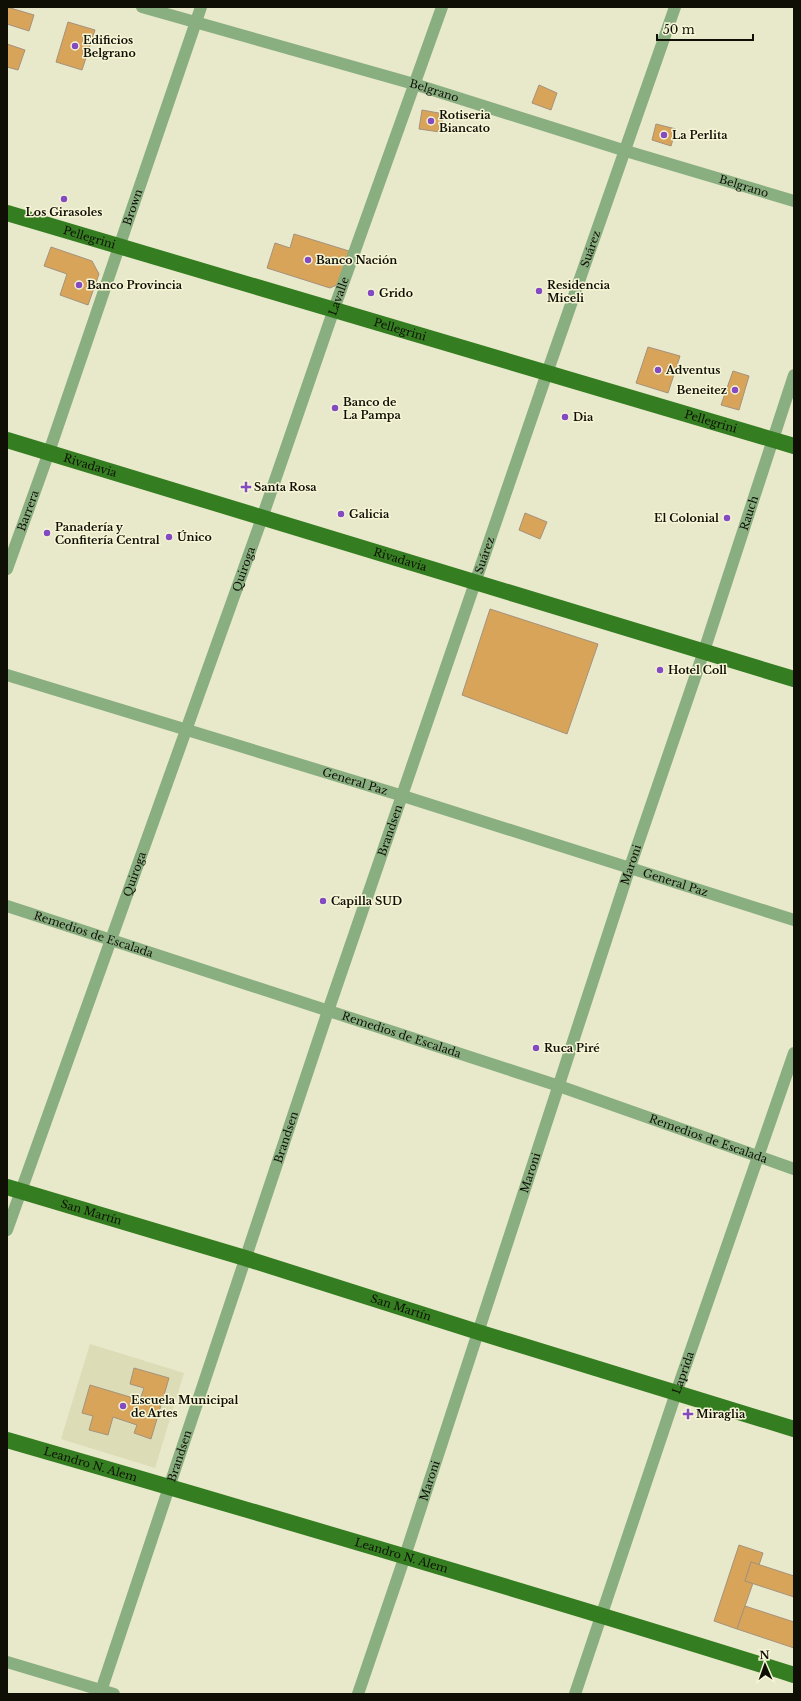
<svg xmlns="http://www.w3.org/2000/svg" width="801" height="1701" font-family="'Libre Baskerville',serif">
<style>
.built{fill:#dcdcb7}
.building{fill:#d8a45a;stroke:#a4927b}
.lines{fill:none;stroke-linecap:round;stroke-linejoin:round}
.minor{stroke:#89ae80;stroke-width:12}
.major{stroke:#347d21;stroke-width:16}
.poi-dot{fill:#844ac1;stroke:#f6f6d7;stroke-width:1.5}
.labels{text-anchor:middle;stroke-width:3;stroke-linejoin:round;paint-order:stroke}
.poi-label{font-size:11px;font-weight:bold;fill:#100f06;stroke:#f6f6d7;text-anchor:start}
.street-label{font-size:11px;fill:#100f06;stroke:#f6f6d7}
</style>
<rect width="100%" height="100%" fill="#e8e8ca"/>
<polygon class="built" points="90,1344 184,1373 155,1468 61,1439"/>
<g class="building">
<polygon points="7,7 34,15 29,31 7,24"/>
<polygon points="68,22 95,30 82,70 56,62"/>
<polygon points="7,44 25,50 18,70 7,67"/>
<polygon points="539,85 557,93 551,110 532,103"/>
<polygon points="422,110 444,114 440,132 419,129"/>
<polygon points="656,124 676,129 671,146 652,140"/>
<polygon points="294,234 349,251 339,284 330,288 267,268 275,243 290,248"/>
<polygon points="51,247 92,261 99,274 88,305 60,295 67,274 44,266"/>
<polygon points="648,347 680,356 668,393 636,383"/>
<polygon points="733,371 749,376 739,410 721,405"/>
<polygon points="525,513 547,522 540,539 519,530"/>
<polygon points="490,609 598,644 567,734 462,695"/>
<polygon points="134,1368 169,1378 151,1439 134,1433 137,1425 113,1417 108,1435 89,1430 93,1416 82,1413 90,1385 140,1400 144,1388 130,1384"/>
<polygon points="739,1545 763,1553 759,1565 751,1562 745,1581 753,1583 737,1629 714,1621"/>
<polygon points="751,1562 794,1576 794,1597 745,1581"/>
<polygon points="745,1606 794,1622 794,1648 737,1629"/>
</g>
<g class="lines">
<g class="minor">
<path id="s1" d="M142,7L414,84L626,151L794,201"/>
<path id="s2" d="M7,569L49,452L201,7"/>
<path id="s3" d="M7,675L403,796L794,920"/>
<path id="s4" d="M7,906L559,1086L794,1169"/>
<path id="s5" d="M7,1230L262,518L334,309L442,7"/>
<polyline points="7,1662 114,1694"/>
<path id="s6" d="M100,1694L328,1011L547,373L675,7"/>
<path id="s7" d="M358,1694L405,1556L630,867L704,651L794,375"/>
<path id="s8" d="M575,1694L676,1393L794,1053"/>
</g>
<g class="major">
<path id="s9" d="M7,213L794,446"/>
<path id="s10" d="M7,440L794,679"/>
<path id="s11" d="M7,1187L245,1258L478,1332L794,1429"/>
<path id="s12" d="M7,1440C270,1516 533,1593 794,1675"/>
</g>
</g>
<g class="poi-dot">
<circle cx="75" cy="46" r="4"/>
<circle cx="431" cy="121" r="4"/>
<circle cx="664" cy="135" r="4"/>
<circle cx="64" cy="199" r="4"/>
<circle cx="308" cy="260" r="4"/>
<circle cx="79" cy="285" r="4"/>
<circle cx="539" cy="291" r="4"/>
<circle cx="371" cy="293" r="4"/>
<circle cx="658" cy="370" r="4"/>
<circle cx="735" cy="390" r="4"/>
<circle cx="335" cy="408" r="4"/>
<circle cx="565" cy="417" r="4"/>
<path d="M244 481h4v4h4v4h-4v4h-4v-4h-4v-4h4z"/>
<circle cx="341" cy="514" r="4"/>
<circle cx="727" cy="518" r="4"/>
<circle cx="47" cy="533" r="4"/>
<circle cx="169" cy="537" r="4"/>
<circle cx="660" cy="670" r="4"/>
<circle cx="323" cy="901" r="4"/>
<circle cx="536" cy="1048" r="4"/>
<circle cx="123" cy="1406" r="4"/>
<path d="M686 1408h4v4h4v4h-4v4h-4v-4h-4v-4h4z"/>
</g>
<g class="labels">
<g class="poi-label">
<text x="83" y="44">Edificios<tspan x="83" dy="13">Belgrano</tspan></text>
<text x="439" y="119">Rotiseria<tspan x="439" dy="13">Biancato</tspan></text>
<text x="672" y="139">La Perlita</text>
<text x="64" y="216" text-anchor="middle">Los Girasoles</text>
<text x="316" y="264">Banco Nación</text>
<text x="87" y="289">Banco Provincia</text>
<text x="547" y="289">Residencia<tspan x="547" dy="13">Miceli</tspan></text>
<text x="379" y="297">Grido</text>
<text x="666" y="374">Adventus</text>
<text x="727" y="394" text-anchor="end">Beneitez</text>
<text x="343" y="406">Banco de<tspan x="343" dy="13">La Pampa</tspan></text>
<text x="573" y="421">Dia</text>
<text x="254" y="491">Santa Rosa</text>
<text x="349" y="518">Galicia</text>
<text x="719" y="522" text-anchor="end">El Colonial</text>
<text x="55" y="531">Panadería y<tspan x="55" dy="13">Confitería Central</tspan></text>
<text x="177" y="541">Único</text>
<text x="668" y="674">Hotel Coll</text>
<text x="331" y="905">Capilla SUD</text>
<text x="544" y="1052">Ruca Piré</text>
<text x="131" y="1404">Escuela Municipal<tspan x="131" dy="13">de Artes</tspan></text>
<text x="696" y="1418">Miraglia</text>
</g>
<g class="street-label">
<text dy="4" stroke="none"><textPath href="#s1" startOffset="304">Belgrano</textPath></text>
<text dy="4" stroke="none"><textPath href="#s1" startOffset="628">Belgrano</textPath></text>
<text dy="4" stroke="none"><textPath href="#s2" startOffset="383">Brown</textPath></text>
<text dy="4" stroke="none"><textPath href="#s9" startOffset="86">Pellegrini</textPath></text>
<text dy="4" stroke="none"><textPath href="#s6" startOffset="1526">Suárez</textPath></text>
<text dy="4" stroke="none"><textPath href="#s5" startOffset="991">Lavalle</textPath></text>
<text dy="4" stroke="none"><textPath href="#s9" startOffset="410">Pellegrini</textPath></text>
<text dy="4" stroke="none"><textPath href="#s9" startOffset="734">Pellegrini</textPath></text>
<text dy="4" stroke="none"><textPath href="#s10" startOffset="87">Rivadavia</textPath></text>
<text dy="4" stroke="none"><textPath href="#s2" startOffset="62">Barrera</textPath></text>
<text dy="4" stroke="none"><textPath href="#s7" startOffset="1244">Rauch</textPath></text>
<text dy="4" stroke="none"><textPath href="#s6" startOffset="1202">Suárez</textPath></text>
<text dy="4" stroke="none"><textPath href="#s10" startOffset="411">Rivadavia</textPath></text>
<text dy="4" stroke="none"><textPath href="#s5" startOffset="702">Quiroga</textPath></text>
<text dy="4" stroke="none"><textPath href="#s3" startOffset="364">General Paz</textPath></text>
<text dy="4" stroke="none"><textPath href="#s6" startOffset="911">Brandsen</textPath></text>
<text dy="4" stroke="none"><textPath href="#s7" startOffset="873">Maroni</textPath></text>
<text dy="4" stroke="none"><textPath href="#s5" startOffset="378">Quiroga</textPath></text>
<text dy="4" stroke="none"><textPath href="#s3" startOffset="700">General Paz</textPath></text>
<text dy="4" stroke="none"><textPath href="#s4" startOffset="91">Remedios de Escalada</textPath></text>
<text dy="4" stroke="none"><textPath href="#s4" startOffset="415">Remedios de Escalada</textPath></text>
<text dy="4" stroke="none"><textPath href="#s6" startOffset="587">Brandsen</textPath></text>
<text dy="4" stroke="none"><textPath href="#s4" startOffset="739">Remedios de Escalada</textPath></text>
<text dy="4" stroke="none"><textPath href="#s7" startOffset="549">Maroni</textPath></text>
<text dy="4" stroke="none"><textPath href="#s11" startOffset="88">San Martín</textPath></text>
<text dy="4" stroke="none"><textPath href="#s11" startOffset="412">San Martín</textPath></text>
<text dy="4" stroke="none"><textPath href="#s8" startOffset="339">Laprida</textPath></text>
<text dy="4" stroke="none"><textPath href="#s6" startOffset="251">Brandsen</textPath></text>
<text dy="4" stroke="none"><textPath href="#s12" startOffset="87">Leandro N. Alem</textPath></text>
<text dy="4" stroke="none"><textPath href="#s7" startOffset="225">Maroni</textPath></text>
<text dy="4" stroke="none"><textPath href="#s12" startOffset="411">Leandro N. Alem</textPath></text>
</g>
</g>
<rect width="801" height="1701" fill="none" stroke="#100f06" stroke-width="16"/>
<g transform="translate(765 1665) rotate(358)" stroke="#f6f6d7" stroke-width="3" paint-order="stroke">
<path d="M0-3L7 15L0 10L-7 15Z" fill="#100f06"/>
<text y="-6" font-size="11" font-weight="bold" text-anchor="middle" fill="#100f06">N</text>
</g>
<path d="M657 34v6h96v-6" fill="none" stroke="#100f06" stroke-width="2"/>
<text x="663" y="34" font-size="12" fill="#100f06" stroke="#f6f6d7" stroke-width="3" paint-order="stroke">50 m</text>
</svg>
